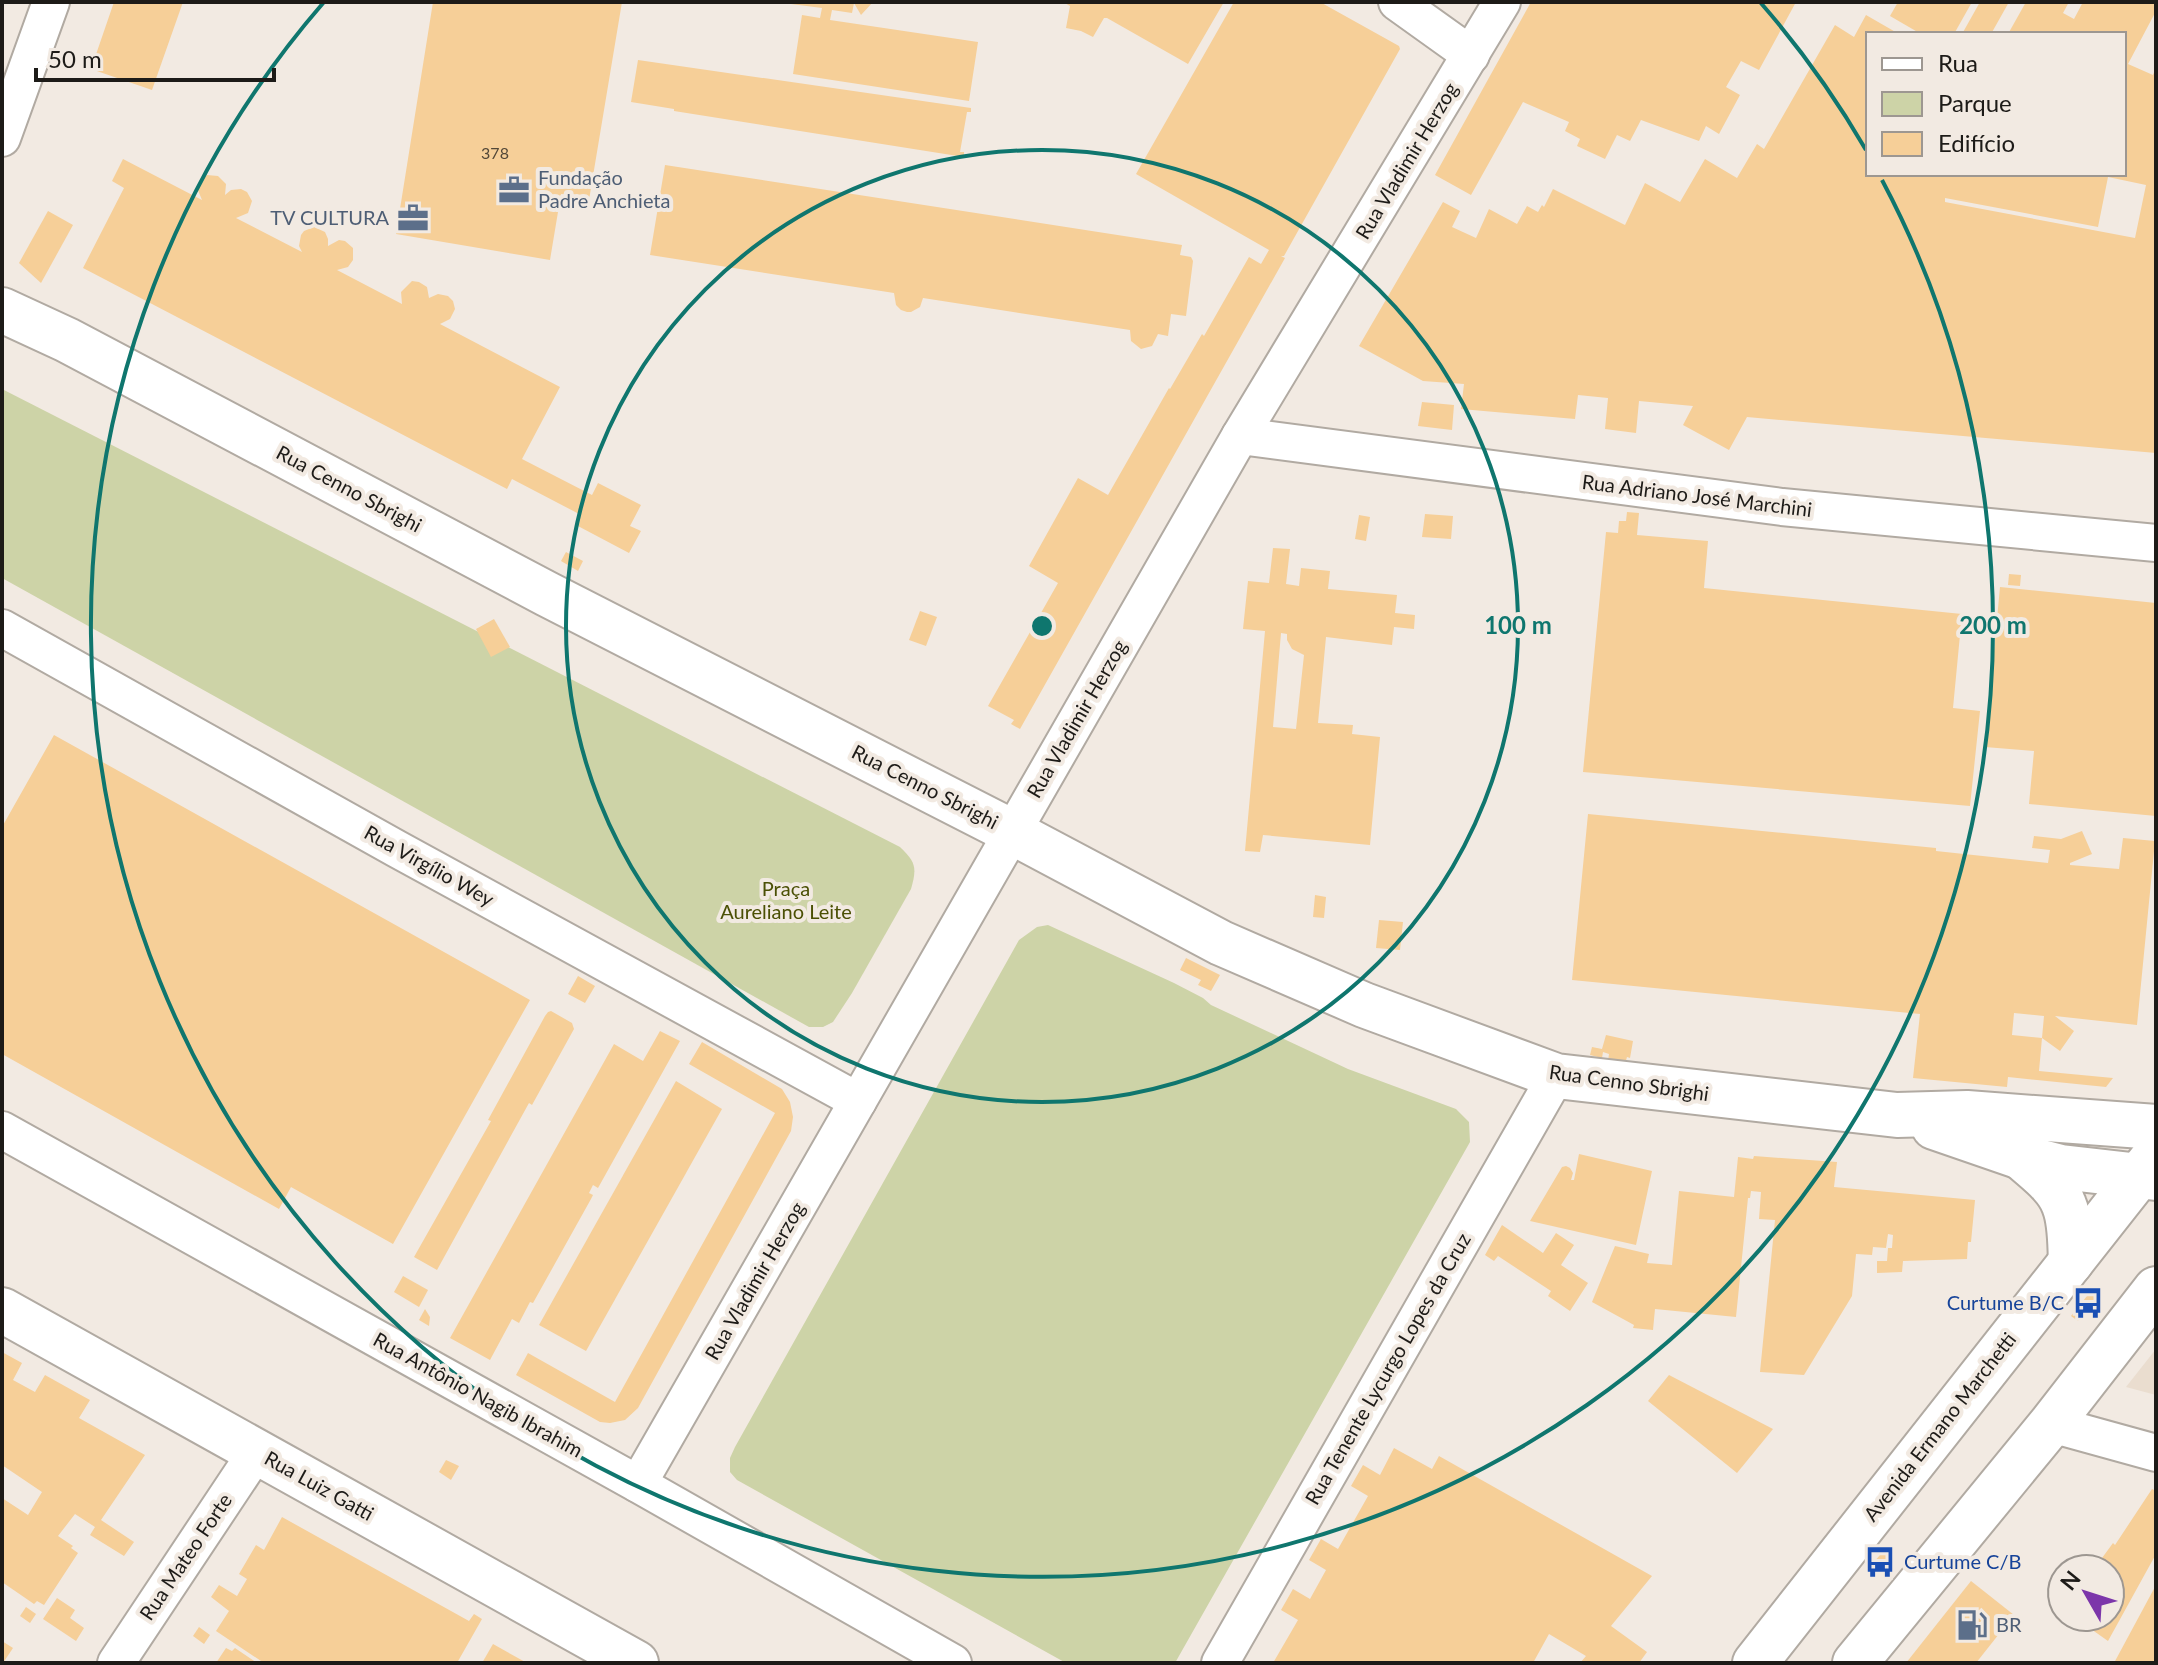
<svg xmlns="http://www.w3.org/2000/svg" width="2158" height="1665" font-family="Lato,sans-serif">
<style>
.built{fill:#eaddcf}
.green{fill:#cdd3a7}
.building{fill:#f6cf98;fill-rule:evenodd}
.lines{fill:none;stroke-linecap:round;stroke-linejoin:round}
.minor-casing{stroke:#b1aaa2;stroke-width:40}
.tertiary-casing{stroke:#b1aaa2;stroke-width:48}
.primary-casing{stroke:#b1aaa2;stroke-width:48}
.minor{stroke:#fff;stroke-width:36}
.tertiary{stroke:#fff;stroke-width:44}
.primary{stroke:#fff;stroke-width:44}
.ring{fill:none;stroke:#0f766e;stroke-width:4}
.labels{text-anchor:middle;stroke-width:8;stroke-linejoin:round;paint-order:stroke}
.number-label{font-size:16px;fill:#534838}
.street-label{font-size:20px;fill:#1d1b18;stroke:#f2eae2}
.service-label{font-size:20px;fill:#4e5e75;stroke:#f2eae2;text-anchor:start}
.park-label{font-size:20px;fill:#4b5005;stroke:#f2eae2}
.transit-label{font-size:20px;fill:#164399;stroke:#f2eae2;text-anchor:end}
.centre{fill:#0f766e;stroke:#f2eae2;stroke-width:4}
.ring-label{font-size:24px;text-anchor:middle;font-weight:bold;fill:#0f766e;stroke:#f2eae2;stroke-width:8;stroke-linejoin:round;paint-order:stroke}
</style>
<rect width="100%" height="100%" fill="#f2eae2"/>
<polygon class="built" points="2156,1349 2156,1395 2126,1387"/>
<g class="green">
<path d="M2,389L900,847C916,862 917,868 911,889L852,993L833,1022L823,1027H809L2,578Z"/>
<polygon points="1048,925 1174,983 1203,998 1211,1005 1348,1069 1456,1109 1469,1122 1470,1142 1175,1663 1066,1663 737,1480 730,1472 730,1458 735,1447 1019,940 1037,927"/>
</g>
<g class="building">
<polygon points="114,2 183,2 152,90 91,69"/>
<polygon points="433,2 622,2 589,200 584,199 585,197 561,194 550,260 396,234"/>
<polygon points="791,2 873,2 861,15 854,3 852,13 832,10 830,20 978,42 969,101 793,74 802,15 820,18 822,8 791,4"/>
<polygon points="1063,2 1224,2 1188,64 1107,18 1104,18 1093,37 1081,31 1066,28 1070,6"/>
<polygon points="1234,2 1320,2 1399,46 1400,49 1284,256 1281,256 1285,258 1020,729 1011,724 1014,720 988,706 1058,583 1029,566 1078,478 1108,495 1169,388 1170,389 1202,334 1204,336 1249,257 1261,264 1269,250 1136,174"/>
<polygon points="1531,2 1796,2 1759,70 1741,61 1726,87 1740,95 1719,134 1706,126 1699,141 1641,120 1630,141 1617,135 1605,159 1577,146 1580,139 1565,131 1569,122 1523,102 1471,195 1435,175"/>
<polygon points="1898,2 1972,2 1954,34 1921,34 1890,16"/>
<polygon points="1980,2 2009,2 1991,34 1962,34"/>
<path d="M2026,2H2069L2063,13L2074,19L2083,2H2156V11L2128,64L2153,75L2156,67V453L1747,417L1729,450L1683,425L1693,406L1639,401L1636,433L1605,429L1608,398L1578,395L1575,419L1461,409L1464,384L1423,381L1359,346L1443,202L1460,211L1452,227L1476,238L1489,209L1517,224L1527,206L1538,212L1542,205L1544,207L1553,189L1625,225L1645,183L1680,202L1705,159L1737,178L1757,144L1764,149L1835,25L1854,37L1866,15L1899,34H1868V174H2124V34H2008ZM2108,177L2146,185L2135,238L1945,202V198L2098,227Z"/>
<polygon points="638,60 971,108 971,112 967,112 960,152 964,152 964,157 674,111 674,109 631,102"/>
<polygon points="123,159 202,200 197,188 200,182 207,175 218,176 226,184 225,195 231,190 241,189 247,192 252,201 248,213 236,218 302,252 299,246 301,235 304,231 314,227 325,232 328,239 328,246 339,240 345,241 353,248 353,260 348,267 337,270 402,304 401,292 412,281 419,282 427,287 429,298 438,294 448,296 453,301 455,309 450,319 440,324 560,387 522,459 592,495 598,483 641,505 630,526 641,531 629,553 576,525 581,515 512,479 507,489 83,268 124,188 112,181"/>
<polygon points="665,165 1182,245 1180,255 1191,257 1193,261 1186,316 1171,314 1168,336 1158,334 1152,346 1141,349 1131,341 1130,330 923,298 920,307 911,312 907,312 901,310 896,305 894,293 650,255"/>
<polygon points="48,211 73,225 41,283 19,263"/>
<polygon points="1422,402 1454,405 1452,430 1418,426"/>
<polygon points="1627,512 1639,513 1637,535 1708,541 1704,588 1962,614 1953,708 1980,711 1970,806 1583,772 1606,532 1618,533 1619,521 1626,521"/>
<polygon points="1425,514 1453,516 1451,539 1422,537"/>
<polygon points="1359,515 1370,517 1366,541 1355,539"/>
<path d="M1273,548L1290,549L1286,584L1299,586L1301,568L1330,571L1328,589L1397,595L1395,613L1415,615L1414,629L1394,627L1392,645L1326,637L1318,723L1353,725L1352,734L1380,737L1370,845L1263,835L1260,852L1245,851L1265,631L1243,629L1248,581L1269,583ZM1281,633L1287,634V640L1292,649L1304,655L1296,729L1273,727Z"/>
<polygon points="566,552 583,561 578,571 561,561"/>
<polygon points="2009,574 2021,575 2020,586 2008,585"/>
<polygon points="2000,587 2156,603 2156,816 2029,804 2034,751 1985,747"/>
<polygon points="920,611 937,617 926,646 909,640"/>
<polygon points="494,619 510,647 491,657 476,629"/>
<polygon points="54,735 530,1000 393,1244 291,1187 279,1209 2,1054 2,827"/>
<polygon points="1588,814 1936,848 1936,851 2048,863 2050,850 2032,848 2034,836 2061,839 2082,831 2092,854 2070,863 2070,865 2119,869 2123,838 2155,841 2137,1025 2055,1016 2074,1031 2060,1051 2042,1038 2044,1016 2014,1013 2012,1035 2042,1038 2039,1071 2113,1078 2106,1087 2008,1077 2007,1087 1913,1078 1920,1014 1572,980"/>
<polygon points="1315,895 1326,897 1324,918 1313,917"/>
<polygon points="1379,920 1403,922 1400,950 1376,948"/>
<polygon points="1186,958 1220,975 1211,991 1198,985 1201,980 1180,970"/>
<polygon points="578,976 595,986 585,1003 568,994"/>
<polygon points="551,1011 572,1023 574,1029 532,1105 529,1103 437,1270 414,1257 491,1121 488,1120 545,1016 548,1012"/>
<polygon points="660,1031 680,1041 598,1188 593,1185 589,1193 593,1195 591,1199 533,1303 530,1302 519,1323 512,1319 490,1360 450,1338 614,1044 643,1061"/>
<polygon points="1606,1035 1633,1041 1630,1058 1627,1057 1625,1064 1608,1061 1609,1054 1603,1052 1602,1058 1590,1055 1592,1047 1602,1049"/>
<polygon points="702,1042 782,1089 790,1102 793,1117 791,1131 638,1408 625,1420 610,1423 600,1422 516,1375 528,1353 615,1402 775,1113 689,1064"/>
<polygon points="676,1081 722,1109 586,1351 539,1325"/>
<polygon points="1579,1154 1652,1171 1636,1245 1530,1221 1562,1167 1566,1166 1570,1168 1573,1173 1571,1180 1574,1180"/>
<polygon points="1754,1156 1837,1162 1834,1187 1975,1200 1971,1242 1968,1242 1967,1259 1903,1261 1902,1272 1877,1273 1877,1261 1887,1261 1888,1248 1892,1248 1893,1235 1888,1234 1886,1248 1873,1247 1872,1255 1856,1254 1852,1296 1804,1375 1760,1372 1775,1220 1759,1219 1761,1192 1751,1191 1750,1198 1748,1198 1736,1317 1655,1309 1653,1330 1633,1328 1634,1325 1592,1302 1615,1246 1649,1254 1647,1263 1672,1265 1679,1191 1734,1197 1738,1157 1753,1159"/>
<polygon points="1502,1225 1543,1253 1556,1233 1574,1245 1561,1265 1588,1283 1570,1311 1548,1296 1551,1291 1498,1256 1494,1261 1485,1255"/>
<polygon points="403,1276 428,1290 419,1307 394,1292"/>
<polygon points="2095,1286 2102,1292 2078,1321 2071,1316"/>
<polygon points="425,1309 430,1317 429,1326 419,1320"/>
<polygon points="2,1352 22,1363 13,1380 35,1392 45,1375 79,1394 90,1400 79,1418 145,1455 101,1520 134,1542 124,1556 90,1535 95,1527 75,1514 58,1536 73,1546 71,1548 78,1553 44,1605 37,1601 34,1604 2,1582 2,1498 28,1515 42,1492 2,1465"/>
<polygon points="1669,1375 1773,1429 1737,1473 1648,1401"/>
<polygon points="1394,1448 1432,1469 1439,1456 1652,1576 1611,1626 1647,1652 1639,1663 1626,1663 1623,1661 1622,1663 1580,1663 1586,1656 1549,1634 1533,1663 1273,1663 1298,1620 1281,1610 1293,1589 1310,1599 1326,1570 1309,1560 1321,1539 1338,1549 1368,1496 1351,1486 1363,1465 1380,1475"/>
<polygon points="446,1460 459,1466 451,1480 439,1472"/>
<polygon points="2152,1489 2156,1491 2156,1554 2108,1641 2074,1617 2110,1617 2110,1569 2094,1569 2113,1543 2115,1545"/>
<polygon points="282,1517 469,1621 474,1614 482,1619 457,1663 264,1663 216,1631 229,1611 211,1597 219,1585 237,1596 247,1579 239,1574 256,1545 264,1550"/>
<polygon points="1888,1545 1894,1550 1873,1577 1866,1572"/>
<polygon points="1971,1581 2014,1615 1976,1663 1906,1663"/>
<polygon points="2156,1585 2156,1663 2114,1663"/>
<polygon points="57,1598 75,1610 70,1618 84,1628 76,1641 43,1619"/>
<polygon points="26,1607 36,1614 30,1623 20,1616"/>
<polygon points="199,1627 210,1635 204,1644 193,1636"/>
<polygon points="2,1641 13,1648 3,1663 2,1663"/>
<polygon points="493,1644 527,1663 482,1663"/>
<polygon points="226,1648 232,1651 235,1648 257,1663 216,1663"/>
</g>
<g class="lines">
<defs>
<g id="minor">
<polyline points="1397,2 1471,55"/>
<polyline points="2,138 51,2"/>
<polyline points="1240,436 1782,507 2156,543"/>
<polyline points="2,628 397,849 858,1101"/>
<polyline points="2,1130 638,1484 953,1663"/>
<polyline points="2051,1424 2156,1453"/>
<polyline points="638,1484 1240,436 1502,2"/>
<polyline points="116,1663 257,1451"/>
<polyline points="1220,1663 1556,1076"/>
</g>
<g id="tertiary">
<polyline points="2,310 67,340 547,594 1012,832 1221,943 1364,1005 1556,1076 1897,1115 1967,1113 2156,1127"/>
<polyline points="1934,1127 2021,1157 2061,1167 2156,1178"/>
<polyline points="2,1310 636,1663"/>
</g>
<g id="primary">
<path d="M2021,1157C2036,1171 2057,1185 2064,1205C2071,1222 2070,1244 2071,1262"/>
<polyline points="1755,1663 2156,1154"/>
<polyline points="1855,1663 2051,1424 2156,1289"/>
</g>
</defs>
<use href="#minor" class="minor-casing"/>
<use href="#tertiary" class="tertiary-casing"/>
<use href="#primary" class="primary-casing"/>
<use href="#minor" class="minor"/>
<use href="#tertiary" class="tertiary"/>
<use href="#primary" class="primary"/>
</g>
<g class="ring">
<circle cx="1042" cy="626" r="476"/>
<path d="M1760 2A951 951 0 0 1 1866 150M1882 180A951 951 0 1 1 324 2"/>
</g>
<defs>
<symbol id="office-bare" viewBox="-9 -9 18 18"><path d="M-6-3h4V-5.5h4V-3h4V5H-6ZM-1-4.5V-3h2v-1.5ZM-6 0V1H6V0Z" fill="#5c6f8a" stroke="#f2eae2" stroke-width="2.5" paint-order="stroke"/></symbol>
<symbol id="bus-bare" viewBox="-9 -9 18 18"><path d="M-5-6H5V4H4V6H2V4H-2V6H-4V4H-5ZM-3.5-4V0h7V-4ZM-3.5 1.2v1.5H-2V1.2ZM2 1.2v1.5H3.5V1.2Z" fill="#1a4fb4" stroke="#f2eae2" stroke-width="2.5" paint-order="stroke"/></symbol>
<symbol id="fuel-bare" viewBox="-9 -9 18 18"><path d="M-5.5-6h7V0h2V4h1.3V-2.5L3-4.5l.8-.8L6-3V5H2.5V1h-1V6h-7ZM-4.2-4.7v3.2H.2V-4.7Z" fill="#5c6f8a" stroke="#f2eae2" stroke-width="2.5" paint-order="stroke"/></symbol>
</defs>
<g fill-rule="evenodd">
<use href="#office-bare" x="492" y="168" width="44" height="44"/>
<use href="#office-bare" x="391" y="196" width="44" height="44"/>
<use href="#bus-bare" x="2066" y="1281" width="44" height="44"/>
<use href="#bus-bare" x="1858" y="1540" width="44" height="44"/>
<use href="#fuel-bare" x="1950" y="1603" width="44" height="44"/>
</g>
<g class="labels">
<g class="number-label">
<text x="495" y="159">378</text>
</g>
<g class="street-label">
<text transform="translate(1407 161) rotate(-59)" y="7">Rua Vladimir Herzog</text>
<text transform="translate(349 489) rotate(28)" y="7">Rua Cenno Sbrighi</text>
<text transform="translate(1697 496) rotate(7)" y="7">Rua Adriano José Marchini</text>
<text transform="translate(1077 719) rotate(-60)" y="7">Rua Vladimir Herzog</text>
<text transform="translate(925 787) rotate(27)" y="7">Rua Cenno Sbrighi</text>
<text transform="translate(429 866) rotate(29)" y="7">Rua Virgílio Wey</text>
<text transform="translate(1629 1083) rotate(8)" y="7">Rua Cenno Sbrighi</text>
<text transform="translate(755 1281) rotate(-60)" y="7">Rua Vladimir Herzog</text>
<text transform="translate(1388 1369) rotate(-60)" y="7">Rua Tenente Lycurgo Lopes da Cruz</text>
<text transform="translate(478 1395) rotate(29)" y="7">Rua Antônio Nagib Ibrahim</text>
<text transform="translate(1940 1427) rotate(-52)" y="7">Avenida Ermano Marchetti</text>
<text transform="translate(319 1486) rotate(29)" y="7">Rua Luiz Gatti</text>
<text transform="translate(186 1557) rotate(-56)" y="7">Rua Mateo Forte</text>
</g>
<g class="service-label">
<text x="538" y="185">Fundação<tspan x="538" dy="23">Padre Anchieta</tspan></text>
<text x="389" y="225" text-anchor="end">TV CULTURA</text>
<text x="1996" y="1632">BR</text>
</g>
<g class="park-label">
<text x="786" y="896">Praça<tspan x="786" dy="23">Aureliano Leite</tspan></text>
</g>
<g class="transit-label">
<text x="2064" y="1310">Curtume B/C</text>
<text x="1904" y="1569" text-anchor="start">Curtume C/B</text>
</g>
</g>
<circle cx="1042" cy="626" r="12" class="centre"/>
<g class="ring-label">
<text x="1518" y="634">100 m</text>
<text x="1993" y="634">200 m</text>
</g>
<rect width="2158" height="1665" fill="none" stroke="#1d1b18" stroke-width="8"/>
<rect x="1866" y="32" width="260" height="144" fill="#f2eae2" stroke="#9d9791" stroke-width="2"/>
<rect x="1882" y="58" width="40" height="12" fill="#ffffff" stroke="#9d9791" stroke-width="2"/>
<text x="1938" y="72" font-size="24" fill="#1d1b18">Rua</text>
<rect x="1882" y="92" width="40" height="24" fill="#cdd3a7" stroke="#9d9791" stroke-width="2"/>
<text x="1938" y="112" font-size="24" fill="#1d1b18">Parque</text>
<rect x="1882" y="132" width="40" height="24" fill="#f6cf98" stroke="#9d9791" stroke-width="2"/>
<text x="1938" y="152" font-size="24" fill="#1d1b18">Edifício</text>
<g transform="translate(2086 1593) rotate(309)"><circle r="38" fill="#f2eae2" stroke="#9d9791" stroke-width="2"/>
<path d="M0-6L14 30L0 20L-14 30Z" fill="#7c36aa"/>
<text y="-12" font-size="22" font-weight="bold" text-anchor="middle" fill="#1d1b18">N</text>
</g>
<path d="M36 68v12h238v-12" fill="none" stroke="#1d1b18" stroke-width="4"/>
<text x="48" y="68" font-size="24" fill="#1d1b18" stroke="#f2eae2" stroke-width="6" paint-order="stroke">50 m</text>
</svg>
